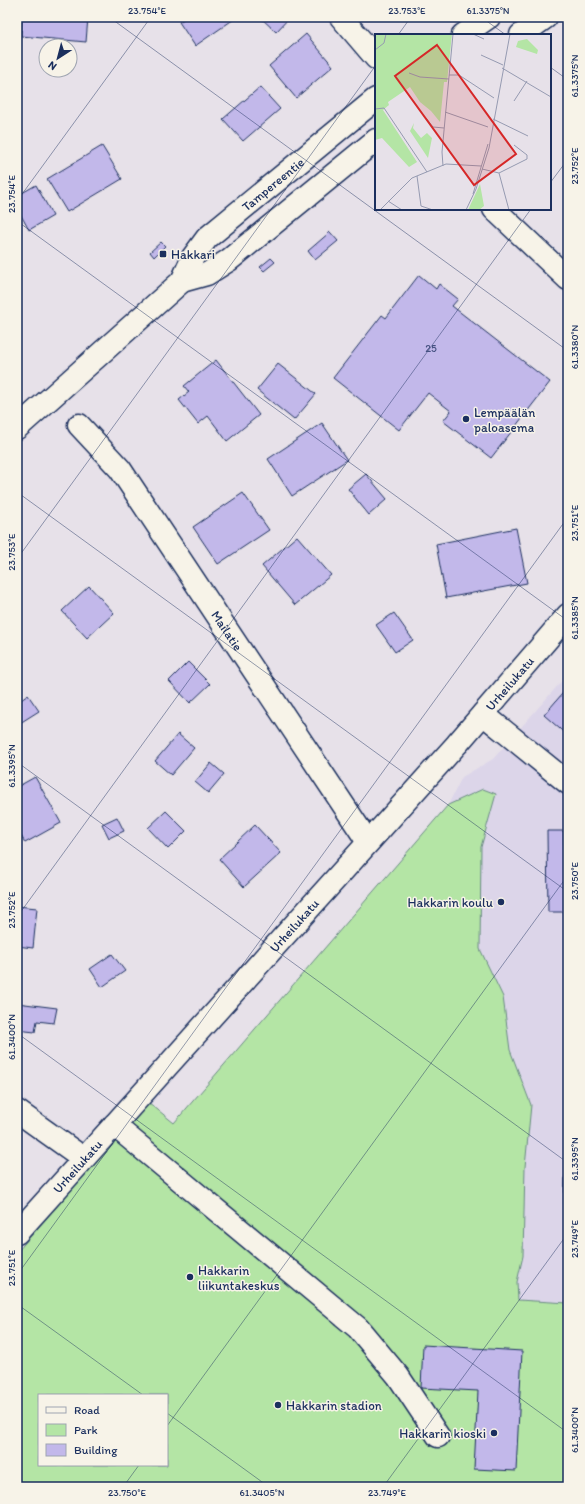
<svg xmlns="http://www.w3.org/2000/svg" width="585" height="1504" font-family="Itim,sans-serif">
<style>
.built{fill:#dcd5e9}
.green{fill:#b4e5a5;stroke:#688a82;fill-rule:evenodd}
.building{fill:#c2b8ea;stroke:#1b2f5e}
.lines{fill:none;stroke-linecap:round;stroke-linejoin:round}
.minor-casing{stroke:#1b2f5e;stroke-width:25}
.major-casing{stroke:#1b2f5e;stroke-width:25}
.minor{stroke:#f7f3e8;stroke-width:22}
.major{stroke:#f7f3e8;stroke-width:22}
.ticks{fill:none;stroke:#1b2f5e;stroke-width:1;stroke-opacity:0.45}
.poi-dot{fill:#1b2f5e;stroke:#f7f3e8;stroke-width:1.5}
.labels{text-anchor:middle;stroke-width:3;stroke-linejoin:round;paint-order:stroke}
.number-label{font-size:11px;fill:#455181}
.street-label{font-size:13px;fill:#1b2f5e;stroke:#f7f3e8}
.poi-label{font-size:13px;fill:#1b2f5e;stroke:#f7f3e8;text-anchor:start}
.inset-road{fill:none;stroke:#959ab1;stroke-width:1}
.view{fill:#d62828;fill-opacity:0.15;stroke:#d62828;stroke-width:2}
.inset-edge{fill:none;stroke:#1b2f5e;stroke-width:2}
.neatline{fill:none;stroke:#1b2f5e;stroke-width:1.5}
.ticks-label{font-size:10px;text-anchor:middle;fill:#1b2f5e}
</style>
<rect width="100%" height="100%" fill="#e7e1e9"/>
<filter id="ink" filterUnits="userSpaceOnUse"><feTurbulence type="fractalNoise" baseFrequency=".025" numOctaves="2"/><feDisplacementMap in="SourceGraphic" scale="8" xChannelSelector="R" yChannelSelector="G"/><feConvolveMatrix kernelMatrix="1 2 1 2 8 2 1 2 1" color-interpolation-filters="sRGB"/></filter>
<g filter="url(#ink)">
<polygon class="built" points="568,674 568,1303 518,1300 421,999 448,805 462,777 493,759"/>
<path class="green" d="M483,789L496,794L481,847L480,949L503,997L510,1050L531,1105L525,1167L523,1256L517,1282L518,1300L568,1303V1487H17V1252L148,1102L174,1123L448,805ZM39,1395H167V1465H39Z"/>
<g class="building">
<polygon points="22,17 88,17 86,42 21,36"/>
<polygon points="187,17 237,17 195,46 179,22"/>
<polygon points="260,17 290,17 276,32"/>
<polygon points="306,34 333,66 296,98 269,66"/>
<polygon points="260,87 280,109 243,141 223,119"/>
<polygon points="102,146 122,179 67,212 47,179"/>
<polygon points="36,185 53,216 29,230 17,208 17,196"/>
<polygon points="330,232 338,241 315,260 308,251"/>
<polygon points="161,242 165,246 154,257 150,252"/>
<polygon points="271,258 275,262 264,271 260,267"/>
<polygon points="419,275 436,289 439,284 458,299 452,306 550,382 491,458 443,421 451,411 428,393 399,430 333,378 382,315 386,318"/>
<polygon points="216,360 259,415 227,441 208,416 198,424 179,400 189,392 184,386"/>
<polygon points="278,364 316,394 294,420 257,390"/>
<polygon points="322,423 347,460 292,496 268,459"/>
<polygon points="366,474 387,499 369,515 348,489"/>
<polygon points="243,493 269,530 218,564 193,527"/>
<polygon points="516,528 527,583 446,598 436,544"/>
<polygon points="297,536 331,575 295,605 262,566"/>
<polygon points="89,586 114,613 87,638 62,611"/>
<polygon points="394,613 413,640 395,652 376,625"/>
<polygon points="188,662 210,684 190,703 169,681"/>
<polygon points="568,687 568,736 544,715"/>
<polygon points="28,695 39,711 20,723 17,718 17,703"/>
<polygon points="178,734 194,748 171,775 155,761"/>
<polygon points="211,763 224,774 208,793 195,782"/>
<polygon points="35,777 61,823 25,843 17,828 17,787"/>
<polygon points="166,811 186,831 168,849 148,828"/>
<polygon points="117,817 124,831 109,838 102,824"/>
<polygon points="255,825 281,853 244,887 219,859"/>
<polygon points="547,831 564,831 565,912 548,912"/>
<polygon points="17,906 37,908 33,948 17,946"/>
<polygon points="112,954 125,971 102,987 90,969"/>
<polygon points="17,1003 57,1008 54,1023 37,1021 35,1032 17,1030"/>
<polygon points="565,1176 568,1176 568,1214 564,1214"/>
<polygon points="423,1345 522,1351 516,1471 474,1469 478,1391 421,1388"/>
</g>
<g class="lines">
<defs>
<g id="minor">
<polyline points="341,17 376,58"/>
<polyline points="494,209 568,279"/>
<path id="s1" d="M79,425L120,469L368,842"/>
<polyline points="483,714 568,783"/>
<polyline points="17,1111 83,1158"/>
<polyline points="114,1125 358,1328 398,1376 438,1436"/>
<path id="s2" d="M17,1233L457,744L568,615"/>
</g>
<g id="major">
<polyline points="463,35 489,17"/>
<polyline points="521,35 546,17"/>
<polyline points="182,281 207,274 229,260 376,140"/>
<path id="s3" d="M17,428L182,281L193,257L207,238L376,99"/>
</g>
</defs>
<use href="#minor" class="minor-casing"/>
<use href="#major" class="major-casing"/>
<use href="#minor" class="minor"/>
<use href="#major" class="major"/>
</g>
</g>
<path class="ticks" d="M109,17L568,351M481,17L506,35M398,35L411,17M550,67L568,80M550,183L568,159M17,201L151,17M17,221L568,621M17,492L568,892M17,559L376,65M17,762L568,1163M17,917L531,209M17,1033L568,1433M17,1275L568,517M17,1304L143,1395M167,1413L269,1487M167,1426L568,875M123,1487L139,1465M383,1487L568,1233"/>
<g class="poi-dot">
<rect x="159" y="250" width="8" height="8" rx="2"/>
<circle cx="466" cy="419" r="4"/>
<circle cx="501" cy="902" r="4"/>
<circle cx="190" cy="1277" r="4"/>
<circle cx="278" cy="1405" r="4"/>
<circle cx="494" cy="1433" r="4"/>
</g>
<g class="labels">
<g class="number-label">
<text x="431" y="352">25</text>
</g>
<g class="street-label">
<text dy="5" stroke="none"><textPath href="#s3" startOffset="356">Tampereentie</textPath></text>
<text dy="5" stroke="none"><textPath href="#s1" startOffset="254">Mailatie</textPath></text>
<text dy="5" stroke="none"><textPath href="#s2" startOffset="738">Urheilukatu</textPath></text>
<text dy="5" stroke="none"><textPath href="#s2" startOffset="414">Urheilukatu</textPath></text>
<text dy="5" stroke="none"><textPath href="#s2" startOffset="90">Urheilukatu</textPath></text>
</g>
<g class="poi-label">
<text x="171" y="259">Hakkari</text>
<text x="474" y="417">Lempäälän<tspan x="474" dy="15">paloasema</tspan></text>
<text x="493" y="907" text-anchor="end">Hakkarin koulu</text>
<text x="198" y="1275">Hakkarin<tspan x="198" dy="15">liikuntakeskus</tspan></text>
<text x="286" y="1410">Hakkarin stadion</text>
<text x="486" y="1438" text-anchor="end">Hakkarin kioski</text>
</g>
</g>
<g transform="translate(375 34)">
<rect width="176" height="176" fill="#e7e1e9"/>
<path d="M0,0H77L72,48H69L65,88L56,77L45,68L35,53L13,68L14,71L8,76L42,128L34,133L7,104L0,106ZM152,5L163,16L162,20L141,13L143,7ZM39,89L38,94L46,104L52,99L57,104L53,124L35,97ZM105,150L109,172L104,176H93Z" fill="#b4e5a5"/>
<path class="inset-road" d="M98,0L109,5M0,16L9,9L11,0M106,21L128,31M127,34L176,63M34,39L45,43L74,45M74,41H84L119,64M139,67L152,47M0,75L9,74L52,138M70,78L113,93M51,84L58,93L69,94M118,85L153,102M68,132L67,118L78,0M107,135L124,139L152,125V121L139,111M124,139L134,176M42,142L46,172L58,176M98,160L113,110M13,167L27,176M5,176L37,144L71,130L106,132M91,176L101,155L114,114L135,0"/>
<path class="view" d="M62,11L141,120L99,151L20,42Z"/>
<rect width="176" height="176" class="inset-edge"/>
</g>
<rect width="585" height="1504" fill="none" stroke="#f7f3e8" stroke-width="44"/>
<rect x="38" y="1394" width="130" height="72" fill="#f7f3e8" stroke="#9fa5b1"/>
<rect x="46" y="1407" width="20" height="6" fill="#f7f3e8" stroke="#9fa5b1"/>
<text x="74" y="1414" font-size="12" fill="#1b2f5e">Road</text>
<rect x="46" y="1424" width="20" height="12" fill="#b4e5a5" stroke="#9fa5b1"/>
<text x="74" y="1434" font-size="12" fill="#1b2f5e">Park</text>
<rect x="46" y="1444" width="20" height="12" fill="#c2b8ea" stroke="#9fa5b1"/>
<text x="74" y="1454" font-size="12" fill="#1b2f5e">Building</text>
<g transform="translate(58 58) rotate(216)"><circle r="19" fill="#f7f3e8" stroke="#9fa5b1"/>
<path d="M0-3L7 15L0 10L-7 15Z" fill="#1b2f5e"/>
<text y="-6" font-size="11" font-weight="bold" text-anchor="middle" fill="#1b2f5e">N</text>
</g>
<rect x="22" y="22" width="541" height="1460" class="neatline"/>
<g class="ticks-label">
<text x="147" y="14">23.754°E</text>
<text x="407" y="14">23.753°E</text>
<text x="488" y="14">61.3375°N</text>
<text transform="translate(574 76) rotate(-90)" y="4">61.3375°N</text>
<text transform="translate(574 166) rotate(-90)" y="4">23.752°E</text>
<text transform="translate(11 194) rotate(-90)" y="4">23.754°E</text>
<text transform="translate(574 347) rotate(-90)" y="4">61.3380°N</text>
<text transform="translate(574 523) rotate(-90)" y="4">23.751°E</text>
<text transform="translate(11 552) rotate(-90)" y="4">23.753°E</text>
<text transform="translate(574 618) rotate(-90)" y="4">61.3385°N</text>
<text transform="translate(11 766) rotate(-90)" y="4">61.3395°N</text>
<text transform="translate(574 881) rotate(-90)" y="4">23.750°E</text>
<text transform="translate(11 910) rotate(-90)" y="4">23.752°E</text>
<text transform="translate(11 1037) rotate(-90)" y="4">61.3400°N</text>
<text transform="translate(574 1159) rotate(-90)" y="4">61.3395°N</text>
<text transform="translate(574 1239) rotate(-90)" y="4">23.749°E</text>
<text transform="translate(11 1268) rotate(-90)" y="4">23.751°E</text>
<text transform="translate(574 1430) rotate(-90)" y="4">61.3400°N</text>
<text x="127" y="1496">23.750°E</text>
<text x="262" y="1496">61.3405°N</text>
<text x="387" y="1496">23.749°E</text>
</g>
</svg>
